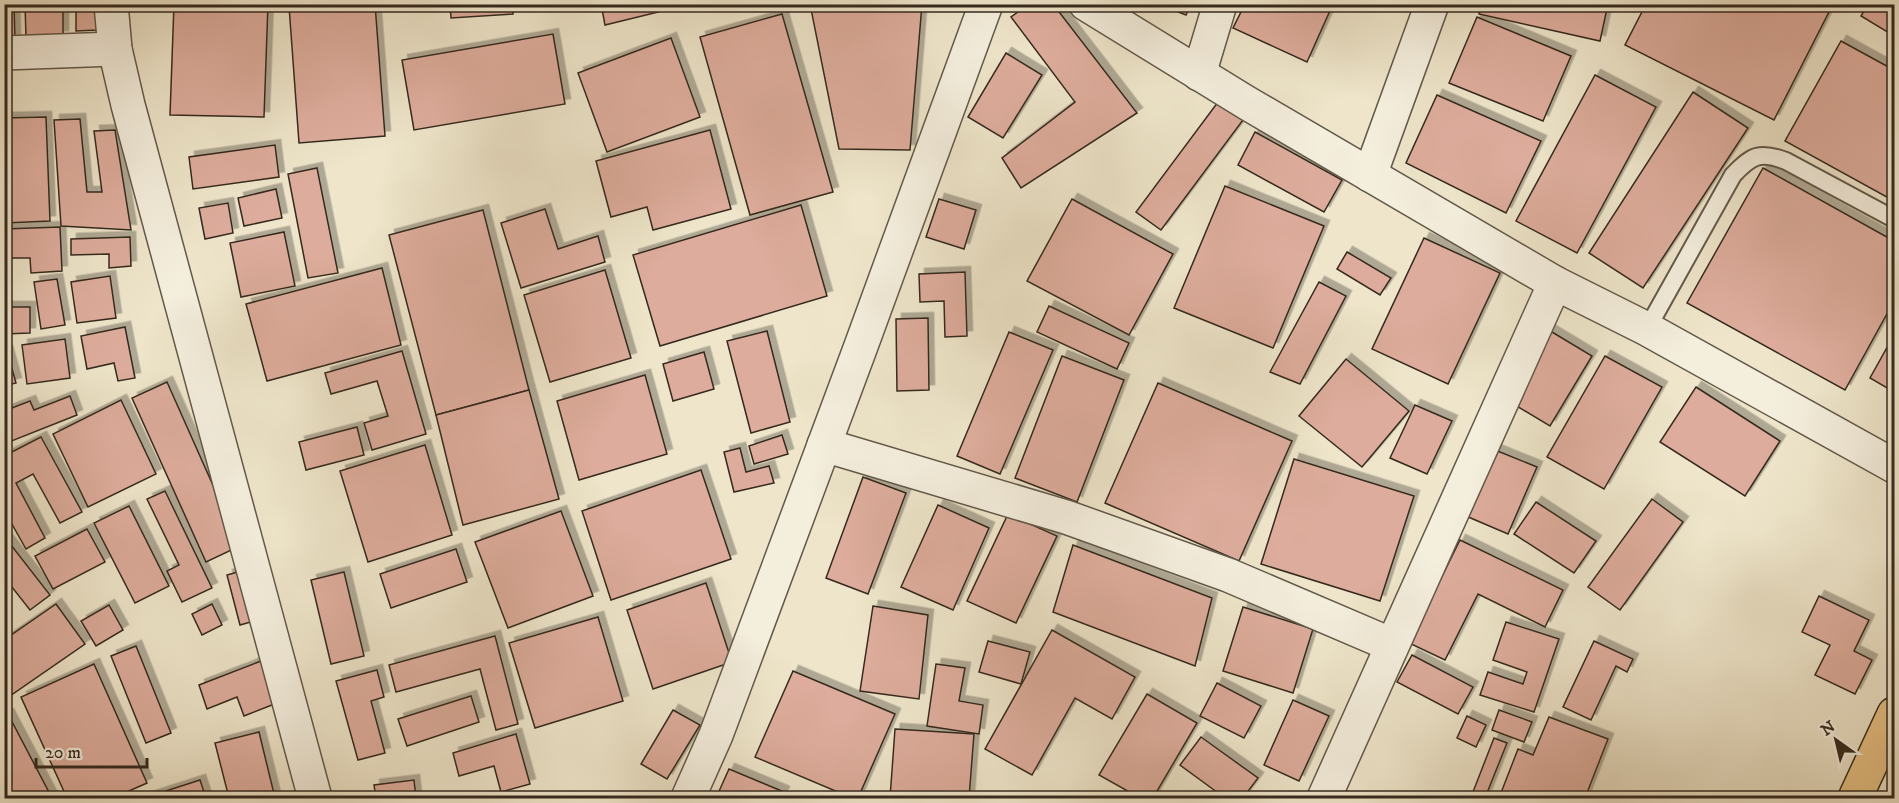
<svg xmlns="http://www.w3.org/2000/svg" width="1899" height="803" font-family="'IM FELL DW Pica',serif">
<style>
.building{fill:#ddac9c;stroke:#352a1f;stroke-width:1.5;filter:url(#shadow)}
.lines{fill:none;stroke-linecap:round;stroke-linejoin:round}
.lane-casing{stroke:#63594a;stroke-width:20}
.street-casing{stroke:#63594a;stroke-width:36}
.primary-casing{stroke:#352a1f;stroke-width:36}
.lane{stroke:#f4eedd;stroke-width:16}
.street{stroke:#f4eedd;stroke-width:33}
.primary{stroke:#e7c285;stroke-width:33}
</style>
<defs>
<filter id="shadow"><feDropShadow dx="5.5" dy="-5.5" stdDeviation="0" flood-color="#0004"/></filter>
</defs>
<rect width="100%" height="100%" fill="#eee5ca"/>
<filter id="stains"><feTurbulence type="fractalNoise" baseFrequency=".00333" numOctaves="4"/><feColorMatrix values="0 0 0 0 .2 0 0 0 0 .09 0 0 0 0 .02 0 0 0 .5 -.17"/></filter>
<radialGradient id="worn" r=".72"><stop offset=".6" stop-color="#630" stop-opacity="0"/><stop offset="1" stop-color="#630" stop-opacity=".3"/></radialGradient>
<g class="building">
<polygon points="4,4 14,4 15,40 4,40"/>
<polygon points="25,4 63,4 63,36 26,37"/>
<polygon points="76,4 96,4 97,30 76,31"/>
<polygon points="174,4 268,4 264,117 170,115"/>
<polygon points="312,4 375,4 385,136 299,143 289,6"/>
<polygon points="450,4 513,4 513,14 451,18"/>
<polygon points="601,4 687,4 687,5 605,25"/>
<polygon points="885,4 922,4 910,150 839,149 811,9"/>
<polygon points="1029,4 1053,4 1137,113 1021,188 1002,158 1075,102 1011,17"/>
<polygon points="1158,4 1191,4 1186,15"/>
<polygon points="1245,4 1333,4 1307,62 1233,28"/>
<polygon points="1481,4 1608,4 1600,41 1479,14"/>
<polygon points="1646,4 1833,4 1774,120 1625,45"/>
<polygon points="1868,4 1894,4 1894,36 1861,16"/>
<polygon points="782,14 833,192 750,215 700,37"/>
<polygon points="1477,17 1571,56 1543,121 1449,83"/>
<polygon points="553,34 565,104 414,130 402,60"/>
<polygon points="671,38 700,117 607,152 578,73"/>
<polygon points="1841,41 1894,70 1894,201 1785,141"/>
<polygon points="1006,53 1042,75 1003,138 968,117"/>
<polygon points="1595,75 1656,107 1577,253 1516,221"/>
<polygon points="1693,92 1748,128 1643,288 1589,253"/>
<polygon points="1437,95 1541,141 1506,213 1406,163"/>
<polygon points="1218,102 1243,120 1161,230 1136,212"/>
<polygon points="46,117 50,221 4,223 4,118"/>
<polygon points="80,119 87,192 102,192 94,131 115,130 131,230 61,226 54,120"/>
<polygon points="710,130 731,209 653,230 647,207 611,217 596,161"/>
<polygon points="1255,132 1342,180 1324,212 1238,165"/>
<polygon points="275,145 279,177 193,189 189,157"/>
<polygon points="317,168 338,273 308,278 288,174"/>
<polygon points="1763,168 1894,241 1894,301 1845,390 1687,303"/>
<polygon points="1225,186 1324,226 1273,348 1174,308"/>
<polygon points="276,189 282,218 244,226 238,198"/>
<polygon points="939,199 976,210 964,249 926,237"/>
<polygon points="1072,199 1173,254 1129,335 1027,281"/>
<polygon points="228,203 233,233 205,239 199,208"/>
<polygon points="801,205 827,296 660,346 633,255"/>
<polygon points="545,209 558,249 598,236 605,262 521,288 501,223"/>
<polygon points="483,210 529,390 436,415 389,235"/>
<polygon points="60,227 62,271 31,273 30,258 4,258 4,229"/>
<polygon points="284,232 295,286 241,297 230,243"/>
<polygon points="130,237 131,266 109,268 109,254 71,255 71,239"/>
<polygon points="1424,238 1500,273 1448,384 1372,349"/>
<polygon points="1347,252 1391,278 1380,295 1337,269"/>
<polygon points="382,268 401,345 267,381 246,304"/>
<polygon points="605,270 631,358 550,382 524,295"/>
<polygon points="965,272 967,336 945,337 944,301 920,302 919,274"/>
<polygon points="110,276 116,318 77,323 71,282"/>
<polygon points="57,279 65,325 41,329 34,282"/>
<polygon points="1319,282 1346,296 1300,384 1270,372"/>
<polygon points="1049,306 1129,343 1117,369 1037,332"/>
<polygon points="4,307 30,307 30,333 4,334"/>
<polygon points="928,318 929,390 897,391 896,319"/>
<polygon points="125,327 135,378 118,381 114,363 87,369 81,336"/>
<polygon points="1547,329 1592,356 1550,426 1505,399"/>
<polygon points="767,331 790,422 751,433 727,341"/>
<polygon points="1009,332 1053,350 1000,474 957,456"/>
<polygon points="1894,335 1894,392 1870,378"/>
<polygon points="65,339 70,378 27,384 22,345"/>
<polygon points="7,351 16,383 4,386 4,352"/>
<polygon points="402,351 426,434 372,450 364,423 388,416 377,381 331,394 325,373"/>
<polygon points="704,352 714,389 673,401 663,364"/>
<polygon points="1062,356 1124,380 1077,502 1015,478"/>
<polygon points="1605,356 1662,387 1604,489 1547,457"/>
<polygon points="1346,359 1409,411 1362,467 1299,416"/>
<polygon points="645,375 667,454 579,480 557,401"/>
<polygon points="167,382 240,546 206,562 132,398"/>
<polygon points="1158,383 1292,441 1239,561 1105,503"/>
<polygon points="1696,387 1780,441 1745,496 1660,442"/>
<polygon points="529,390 559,499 463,525 436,415"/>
<polygon points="70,396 77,415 4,444 4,411 30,401 34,410"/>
<polygon points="121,400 156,474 88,507 53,434"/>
<polygon points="1415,405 1452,421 1427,474 1390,458"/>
<polygon points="357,427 364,455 306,470 299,442"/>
<polygon points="782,435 788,454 754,464 749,446"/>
<polygon points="41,437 82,512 60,523 33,474 16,483 45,538 26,549 4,510 4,456"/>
<polygon points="425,445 452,535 368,562 340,471"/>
<polygon points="740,448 746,472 769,466 774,483 734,492 724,452"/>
<polygon points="1495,450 1537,467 1508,534 1466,516"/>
<polygon points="1294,459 1414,496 1380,601 1261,564"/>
<polygon points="701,470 731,559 611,600 582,511"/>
<polygon points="863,477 906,493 868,594 826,578"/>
<polygon points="165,491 212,588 182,602 167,571 179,565 147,499"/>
<polygon points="1652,499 1683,522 1620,610 1588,587"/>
<polygon points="1536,502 1596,541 1574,573 1514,534"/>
<polygon points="938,505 989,528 953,610 901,587"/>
<polygon points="129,506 169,586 135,603 94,523"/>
<polygon points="561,511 593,596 508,628 475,542"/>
<polygon points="1008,514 1057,536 1016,623 967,601"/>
<polygon points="87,529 105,562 53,589 35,556"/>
<polygon points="4,536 50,595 30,610 4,577"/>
<polygon points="1460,540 1563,590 1545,627 1478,594 1445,660 1409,643"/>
<polygon points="1073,545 1212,598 1195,666 1053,612"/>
<polygon points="456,549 467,582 391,608 380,574"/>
<polygon points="245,570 258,620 240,625 227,575"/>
<polygon points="344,572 364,656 331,664 311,580"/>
<polygon points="706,583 732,662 653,689 627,610"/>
<polygon points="1819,596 1869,620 1854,651 1872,660 1855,694 1815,675 1830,645 1802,632"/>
<polygon points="56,604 85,644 4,700 4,640"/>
<polygon points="212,604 222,625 202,635 192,614"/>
<polygon points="109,605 123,630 96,646 81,621"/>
<polygon points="873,606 928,615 919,699 860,691"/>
<polygon points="1243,607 1313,629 1293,693 1223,671"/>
<polygon points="598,617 623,701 535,728 509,643"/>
<polygon points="1506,622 1559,639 1534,712 1480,695 1488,672 1523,684 1527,672 1493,660"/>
<polygon points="1052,630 1135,677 1112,719 1075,698 1032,775 985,749"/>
<polygon points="495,636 518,724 496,730 480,669 396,692 389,665"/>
<polygon points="988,641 1030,652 1021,684 979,672"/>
<polygon points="1594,641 1633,659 1627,672 1616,666 1591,720 1563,707"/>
<polygon points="136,646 171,733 146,743 111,656"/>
<polygon points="1412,655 1473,687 1458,714 1397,682"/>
<polygon points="261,661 277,703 244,716 237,697 207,709 199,685"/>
<polygon points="94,664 147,783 113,798 67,798 21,697"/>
<polygon points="936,664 965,668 959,701 983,705 979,734 927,726"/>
<polygon points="377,670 384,697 371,701 385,753 358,760 336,681"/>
<polygon points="793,671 895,714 858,798 852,798 755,757"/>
<polygon points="1217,683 1261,706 1244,738 1200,716"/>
<polygon points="1147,694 1197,723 1153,798 1140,798 1099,775"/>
<polygon points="471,696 479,722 407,746 398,719"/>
<polygon points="1293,700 1329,716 1299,781 1264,765"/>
<polygon points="673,710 700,725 667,779 641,764"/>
<polygon points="1499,710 1532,722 1524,742 1492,730"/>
<polygon points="8,714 52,798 4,798 4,716"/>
<polygon points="1467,716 1486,725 1476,747 1457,738"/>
<polygon points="1549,717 1608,739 1585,798 1499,798 1518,749 1533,755"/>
<polygon points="895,729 974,734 969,798 890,798"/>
<polygon points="259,732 275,798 229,798 215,743"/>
<polygon points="516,734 530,784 501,792 494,766 459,776 453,753"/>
<polygon points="1201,737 1258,778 1243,798 1225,798 1180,765"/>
<polygon points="1494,738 1507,743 1485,798 1471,797"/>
<polygon points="729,769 784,792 781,798 716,798"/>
<polygon points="200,780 206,798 144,798"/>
<polygon points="414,780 416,798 376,798 374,785"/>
</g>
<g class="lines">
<defs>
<path id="lane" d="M1647,329L1733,175C1752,155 1760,151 1786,161L1894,219"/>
<g id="street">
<polyline points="111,4 115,49 128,105 315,798"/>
<polyline points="1086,4 1247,103 1555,283 1647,329 1894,466"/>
<polyline points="4,53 115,49"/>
<polyline points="1199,74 1220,4"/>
<polyline points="1370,175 1432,4"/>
<polyline points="824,445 1066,517 1228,575 1392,645"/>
<polyline points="688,798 716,735 861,346 986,4"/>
<polyline points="1324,798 1555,283"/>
</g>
<polyline id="primary" points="1855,798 1894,714"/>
</defs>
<use href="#lane" class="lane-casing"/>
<use href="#street" class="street-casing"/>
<use href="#primary" class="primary-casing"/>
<use href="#lane" class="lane"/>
<use href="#street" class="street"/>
<use href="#primary" class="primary"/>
</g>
<rect width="1899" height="803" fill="none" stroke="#eee5ca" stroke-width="24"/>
<rect x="6" y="6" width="1887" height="791" fill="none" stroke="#352a1f" stroke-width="3"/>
<rect x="12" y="12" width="1875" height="779" fill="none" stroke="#352a1f" stroke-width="1.5"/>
<g transform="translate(1836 740) rotate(326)" stroke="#f4eedd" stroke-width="4.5" paint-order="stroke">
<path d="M0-4.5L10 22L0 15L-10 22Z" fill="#352a1f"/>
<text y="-9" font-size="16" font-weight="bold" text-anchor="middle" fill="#352a1f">N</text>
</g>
<path d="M36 758v9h111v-9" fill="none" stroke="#352a1f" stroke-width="3"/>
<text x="45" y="758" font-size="18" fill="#352a1f" stroke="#f4eedd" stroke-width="4.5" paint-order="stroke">20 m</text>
<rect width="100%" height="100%" filter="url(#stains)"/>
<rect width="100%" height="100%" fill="url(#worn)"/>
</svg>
